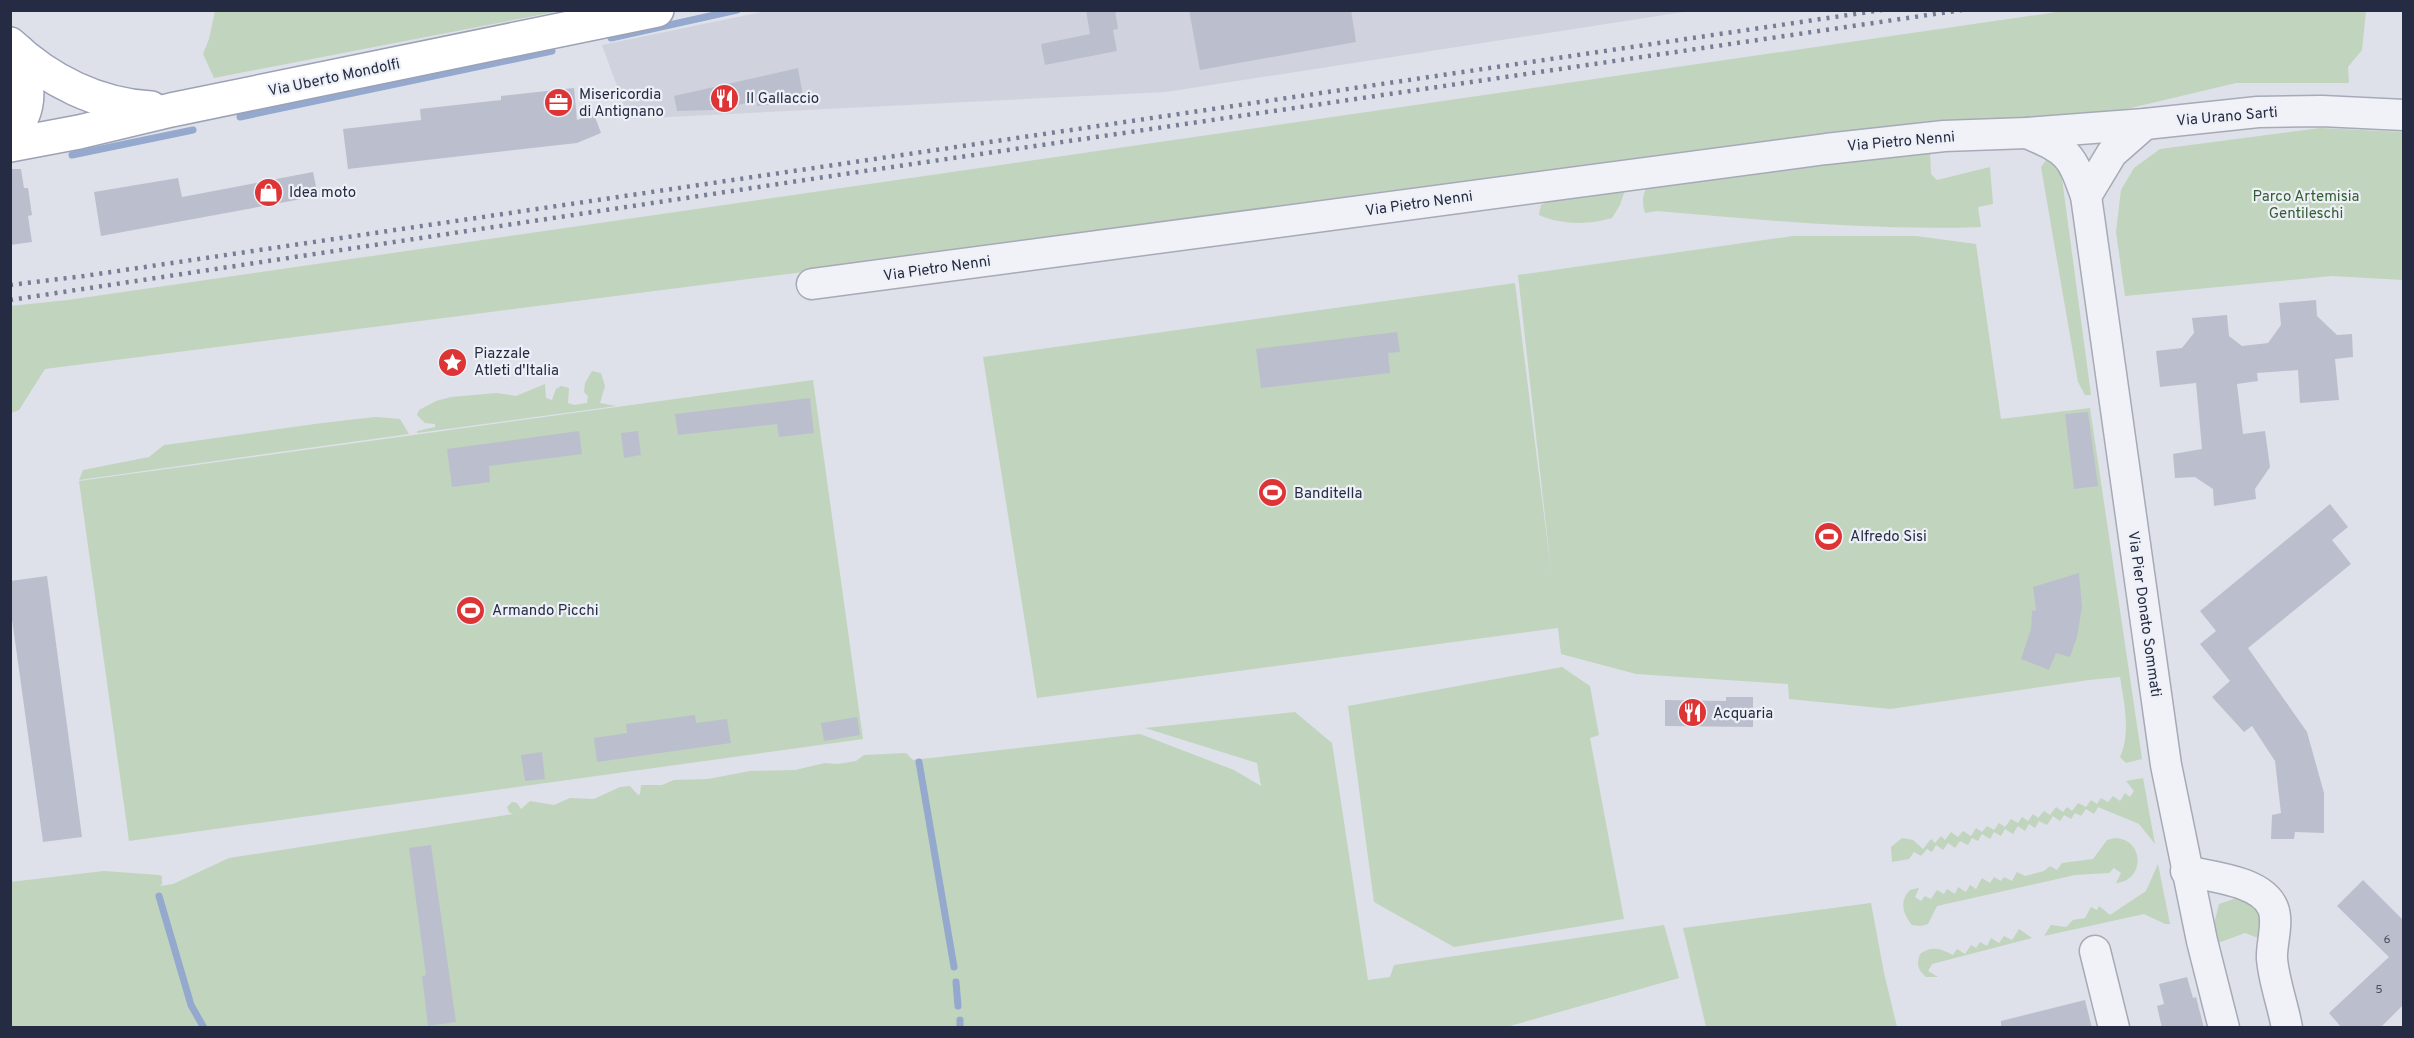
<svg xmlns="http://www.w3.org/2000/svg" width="2414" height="1038" font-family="Overpass,sans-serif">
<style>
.built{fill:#d0d3de}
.green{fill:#c0d4be}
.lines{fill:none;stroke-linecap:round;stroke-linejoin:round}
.stream{stroke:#95a8cd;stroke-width:7}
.building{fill:#bbbfcd}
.minor-casing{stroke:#a6aab7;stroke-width:33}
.major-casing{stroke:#9ca2b6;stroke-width:36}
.minor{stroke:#f1f2f7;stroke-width:30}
.major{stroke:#fff;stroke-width:33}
.rail{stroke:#767d94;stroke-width:4.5;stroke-dasharray:3 6;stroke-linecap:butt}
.labels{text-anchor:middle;stroke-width:4.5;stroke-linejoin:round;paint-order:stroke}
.number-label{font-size:12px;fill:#4a5065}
.street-label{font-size:15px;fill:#252b42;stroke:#eef0f7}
.poi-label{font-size:15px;fill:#252b42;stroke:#eef0f7;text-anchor:start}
.park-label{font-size:15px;fill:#335f31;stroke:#eef0f7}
</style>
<rect width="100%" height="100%" fill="#dee1e9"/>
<polygon class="built" points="771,10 1690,11 1166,92 629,119 602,45"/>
<g class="green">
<polygon points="215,11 215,10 560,11 214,78 203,54 209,39"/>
<polygon points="2064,11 2366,11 2362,50 2348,67 2349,83 2236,83 2118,111 2051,117 1937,120 843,267 45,369 19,410 11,413 10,306 68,300"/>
<polygon points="2320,128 2403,132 2403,280 2332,276 2125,296 2116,232 2121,190 2134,168 2160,149"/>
<path d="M1930,151L1931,174L1937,180L1990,167L1993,204L1978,207L1981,227C1873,231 1765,220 1657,211L1645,213C1642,202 1642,195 1648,185Z"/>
<polygon points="2047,159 2061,171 2091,395 2085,395 2078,382 2041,167"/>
<path d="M1626,187L1620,205L1612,218C1589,225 1562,225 1539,215L1541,205L1556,197Z"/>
<path d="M1793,236H1916L1976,244L2001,419L2090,408L2142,759L2126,763L2120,757C2131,734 2124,702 2120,677L2089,680L1890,709L1789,699L1788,684L1636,674L1561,654L1558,628L1037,698L983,357L1515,283L1552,579L1518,275Z"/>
<polygon points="592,371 601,373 605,386 600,403 616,406 417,433 417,431 435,427 435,424 425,423 417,415 419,410 436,401 451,397 497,393 516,396 545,384 546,398 552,400 556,389 561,386 569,388 568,403 574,405 587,403 588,396 584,392 585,383"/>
<polygon points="813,380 863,739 129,841 79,481"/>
<path d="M376,417L400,419L409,434L79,480L83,470L149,457L164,445C235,436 305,424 376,417Z"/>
<polygon points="1562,667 1590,686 1599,735 1590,738 1624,919 1454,947 1374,902 1348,706"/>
<polygon points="1295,712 1332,743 1368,980 1390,977 1394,965 1664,925 1679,978 1503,1028 11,1027 10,882 104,871 159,875 162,876 162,884 160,886 173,884 229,858 513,814 509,812 507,807 512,802 517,803 521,809 530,801 554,805 570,798 594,799 620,787 630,786 638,795 640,794 641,785 662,785 674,780 708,779 750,771 795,770 825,763 838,764 856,761 864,755 906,753 913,760 1140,734 1234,770 1261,786 1257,763 1145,728"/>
<polygon points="2143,778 2155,844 2139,824 2098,807 2094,814 2086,809 2081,816 2075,813 2071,819 2064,815 2060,821 2053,816 2047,825 2039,821 2035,828 2029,824 2025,831 2018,826 2013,834 2005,829 2001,836 1994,832 1990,839 1982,834 1978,841 1972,838 1968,845 1960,841 1955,848 1948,843 1943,850 1936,845 1932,852 1927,849 1921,856 1914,852 1909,859 1892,862 1891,847 1902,838 1913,840 1923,849 1931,839 1935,843 1941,836 1945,840 1951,832 1958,837 1963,831 1971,836 1976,828 1982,832 1987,826 1994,830 1999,823 2005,827 2011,819 2018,823 2022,817 2028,821 2033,814 2038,818 2044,811 2050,815 2056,807 2063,812 2067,807 2072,811 2078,803 2086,807 2091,800 2097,804 2101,798 2108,802 2113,796 2120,801 2125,793 2130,797 2134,791 2126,781"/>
<path d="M2115,838C2145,839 2145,881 2116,883L2121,873L2114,868L2109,873L2075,875L1937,906L1928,924L1921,926L1912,925C1903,914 1899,901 1910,890L1919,888L1915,897L1921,901L1925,896L1931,899L1937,890L1944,894L1947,889L1955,894L1958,887L1966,892L1970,885L1976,889L1982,878L1990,883L1994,877L2001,881L2004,877L2012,881L2017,872L2025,876L2044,871L2050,866L2057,870L2062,863L2093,859L2107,840Z"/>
<polygon points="2158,864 2170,924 2165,924 2144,914 2044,936 2051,925 2066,927 2073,920 2085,918 2091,907 2097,910 2099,906 2110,915 2146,891"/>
<polygon points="2243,896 2266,910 2263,940 2245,933 2218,943 2214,924 2219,904"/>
<polygon points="1871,903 1884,973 1897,1027 1706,1027 1683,928"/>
<path d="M2019,929L2032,938L1932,964L1928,971L1938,977H1926C1918,970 1916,965 1920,954C1932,945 1941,949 1953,955L1957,949L1965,954L1971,945L1976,948L1980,942L1987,946L1991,938L1999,943L2004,936L2012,940Z"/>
</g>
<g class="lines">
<g class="stream">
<polyline points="611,38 737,10"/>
<polyline points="240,117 552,51"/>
<polyline points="72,155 193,130"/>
<polyline points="919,762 954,967"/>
<polyline points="159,896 191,1005 204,1028"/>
<polyline points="956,982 958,1006"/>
<polyline points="960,1020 960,1028"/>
</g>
</g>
<g class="building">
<polygon points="1086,10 1115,10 1118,29 1113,30 1117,51 1045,65 1041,44 1090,34"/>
<polygon points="1189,10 1351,10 1356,42 1200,70"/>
<polygon points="798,68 804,101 757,106 757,101 714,110 677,111 674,96"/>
<polygon points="574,88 577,120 594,114 601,133 577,143 348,169 343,129 421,120 420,109 501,100 501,96"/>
<polygon points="10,169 21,169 24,188 28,188 32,215 28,216 32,242 10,245"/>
<polygon points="313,172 318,196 101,236 94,192 178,178 182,197"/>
<polygon points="2316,300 2317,316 2337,335 2352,334 2353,357 2335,359 2339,400 2300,403 2298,370 2257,373 2258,381 2237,384 2243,434 2265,431 2270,467 2255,489 2256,499 2214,506 2213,489 2195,477 2175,478 2173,454 2202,449 2196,383 2160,387 2156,351 2182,348 2194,333 2192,318 2227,315 2229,336 2242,346 2268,343 2281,325 2279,303"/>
<polygon points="1397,332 1400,352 1388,353 1390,373 1261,388 1256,349"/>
<polygon points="810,398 814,433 779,437 777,424 678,435 675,414"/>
<polygon points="2088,412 2098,486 2074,489 2065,414"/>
<polygon points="579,431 582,454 489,466 490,482 452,487 447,449"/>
<polygon points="638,431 641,455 624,458 621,433"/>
<polygon points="2330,504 2348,527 2332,540 2351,564 2248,648 2307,732 2324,793 2324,833 2295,832 2294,839 2271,839 2272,815 2281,813 2275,761 2252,726 2244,732 2212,697 2230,681 2200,644 2216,631 2200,611"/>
<polygon points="2079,573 2082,607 2077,637 2070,657 2056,653 2049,670 2021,659 2031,629 2032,611 2036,610 2033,587"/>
<polygon points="47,576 82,837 43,842 10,605 10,581"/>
<polygon points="1726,697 1753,697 1753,727 1665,726 1665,700 1726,701"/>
<polygon points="695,715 696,723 727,719 731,743 597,762 594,738 627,733 626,724"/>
<polygon points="857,717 860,735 824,741 821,723"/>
<polygon points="542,752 545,779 525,781 521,755"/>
<polygon points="431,845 456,1022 428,1026 422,976 426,975 409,848"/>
<polygon points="2363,880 2403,920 2403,1005 2380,1028 2342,1028 2329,1013 2389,957 2337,906"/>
<polygon points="2187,977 2193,998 2196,997 2204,1028 2162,1028 2157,1006 2164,1004 2159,984"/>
<polygon points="2085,1000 2092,1028 2001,1028 2001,1021"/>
</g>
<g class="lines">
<defs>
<g id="minor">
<path d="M2027,133C2069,151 2071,154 2086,196L2166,765L2202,941L2224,1028"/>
<polyline points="2086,196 2112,153 2145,124"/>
<polyline points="812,284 1826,149 1944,136 2027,133 2145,124 2258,112 2322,111 2404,115"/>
<path d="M2186,871C2212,877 2262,881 2273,908C2279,923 2271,944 2272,959C2274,982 2283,1005 2287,1028"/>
<polyline points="2095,951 2114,1028"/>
</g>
<g id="major">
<path d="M10,44C49,81 98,105 151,108"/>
<path d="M10,133C35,109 27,81 19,52"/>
<polyline points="10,145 79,132 171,110 657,10"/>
</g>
</defs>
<use href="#minor" class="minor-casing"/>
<use href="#major" class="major-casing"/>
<use href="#minor" class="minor"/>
<use href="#major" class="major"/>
<g class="rail">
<polyline points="10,285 84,276 1882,10"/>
<polyline points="10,300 858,172 1962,10"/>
</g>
</g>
<defs>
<symbol id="restaurant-disc" viewBox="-11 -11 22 22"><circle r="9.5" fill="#dd3535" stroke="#eef0f7"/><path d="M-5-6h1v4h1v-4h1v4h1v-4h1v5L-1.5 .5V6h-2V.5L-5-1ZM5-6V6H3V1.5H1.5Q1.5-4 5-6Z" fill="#fff"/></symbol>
<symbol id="office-disc" viewBox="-11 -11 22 22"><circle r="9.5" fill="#dd3535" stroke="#eef0f7"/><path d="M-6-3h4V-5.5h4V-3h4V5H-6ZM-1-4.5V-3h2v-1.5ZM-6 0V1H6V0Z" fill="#fff"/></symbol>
<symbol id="shop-disc" viewBox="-11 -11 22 22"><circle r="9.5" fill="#dd3535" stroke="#eef0f7"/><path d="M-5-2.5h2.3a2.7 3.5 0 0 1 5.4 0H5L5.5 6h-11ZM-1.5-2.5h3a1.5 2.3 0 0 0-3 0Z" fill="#fff"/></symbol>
<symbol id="sight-disc" viewBox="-11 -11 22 22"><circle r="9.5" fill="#dd3535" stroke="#eef0f7"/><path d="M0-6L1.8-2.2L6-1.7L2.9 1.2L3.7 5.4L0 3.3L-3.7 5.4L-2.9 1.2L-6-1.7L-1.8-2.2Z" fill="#fff"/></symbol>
<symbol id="stadium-disc" viewBox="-11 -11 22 22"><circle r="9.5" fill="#dd3535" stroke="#eef0f7"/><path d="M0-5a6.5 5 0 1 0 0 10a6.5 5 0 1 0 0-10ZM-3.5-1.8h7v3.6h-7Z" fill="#fff"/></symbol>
</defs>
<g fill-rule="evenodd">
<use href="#restaurant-disc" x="708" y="82" width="33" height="33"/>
<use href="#office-disc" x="542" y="86" width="33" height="33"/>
<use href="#shop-disc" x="252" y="176" width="33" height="33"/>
<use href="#sight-disc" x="436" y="346" width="33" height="33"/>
<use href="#stadium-disc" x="1256" y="476" width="33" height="33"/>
<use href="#stadium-disc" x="1812" y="520" width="33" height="33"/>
<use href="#stadium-disc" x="454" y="594" width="33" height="33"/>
<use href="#restaurant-disc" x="1676" y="696" width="33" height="33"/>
</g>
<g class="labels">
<g class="number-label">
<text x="2387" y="943">6</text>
<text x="2379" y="993">5</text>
</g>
<g class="street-label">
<text transform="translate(334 77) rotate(-12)" y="5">Via Uberto Mondolfi</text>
<text transform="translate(2227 116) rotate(-5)" y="5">Via Urano Sarti</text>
<text transform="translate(1901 141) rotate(-5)" y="5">Via Pietro Nenni</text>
<text transform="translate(1419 203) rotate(-8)" y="5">Via Pietro Nenni</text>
<text transform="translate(937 268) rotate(-8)" y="5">Via Pietro Nenni</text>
<text transform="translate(2145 614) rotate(82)" y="5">Via Pier Donato Sommati</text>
</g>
<g class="poi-label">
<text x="579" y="99">Misericordia<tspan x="579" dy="17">di Antignano</tspan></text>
<text x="746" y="103">Il Gallaccio</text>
<text x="289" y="197">Idea moto</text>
<text x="474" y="358">Piazzale<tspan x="474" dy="17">Atleti d'Italia</tspan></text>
<text x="1294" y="498">Banditella</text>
<text x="1850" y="541">Alfredo Sisi</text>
<text x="492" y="615">Armando Picchi</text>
<text x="1713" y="718">Acquaria</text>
</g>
<g class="park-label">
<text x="2306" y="201">Parco Artemisia<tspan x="2306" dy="17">Gentileschi</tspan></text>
</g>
</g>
<rect width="2414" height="1038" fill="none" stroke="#252b42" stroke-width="24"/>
</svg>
